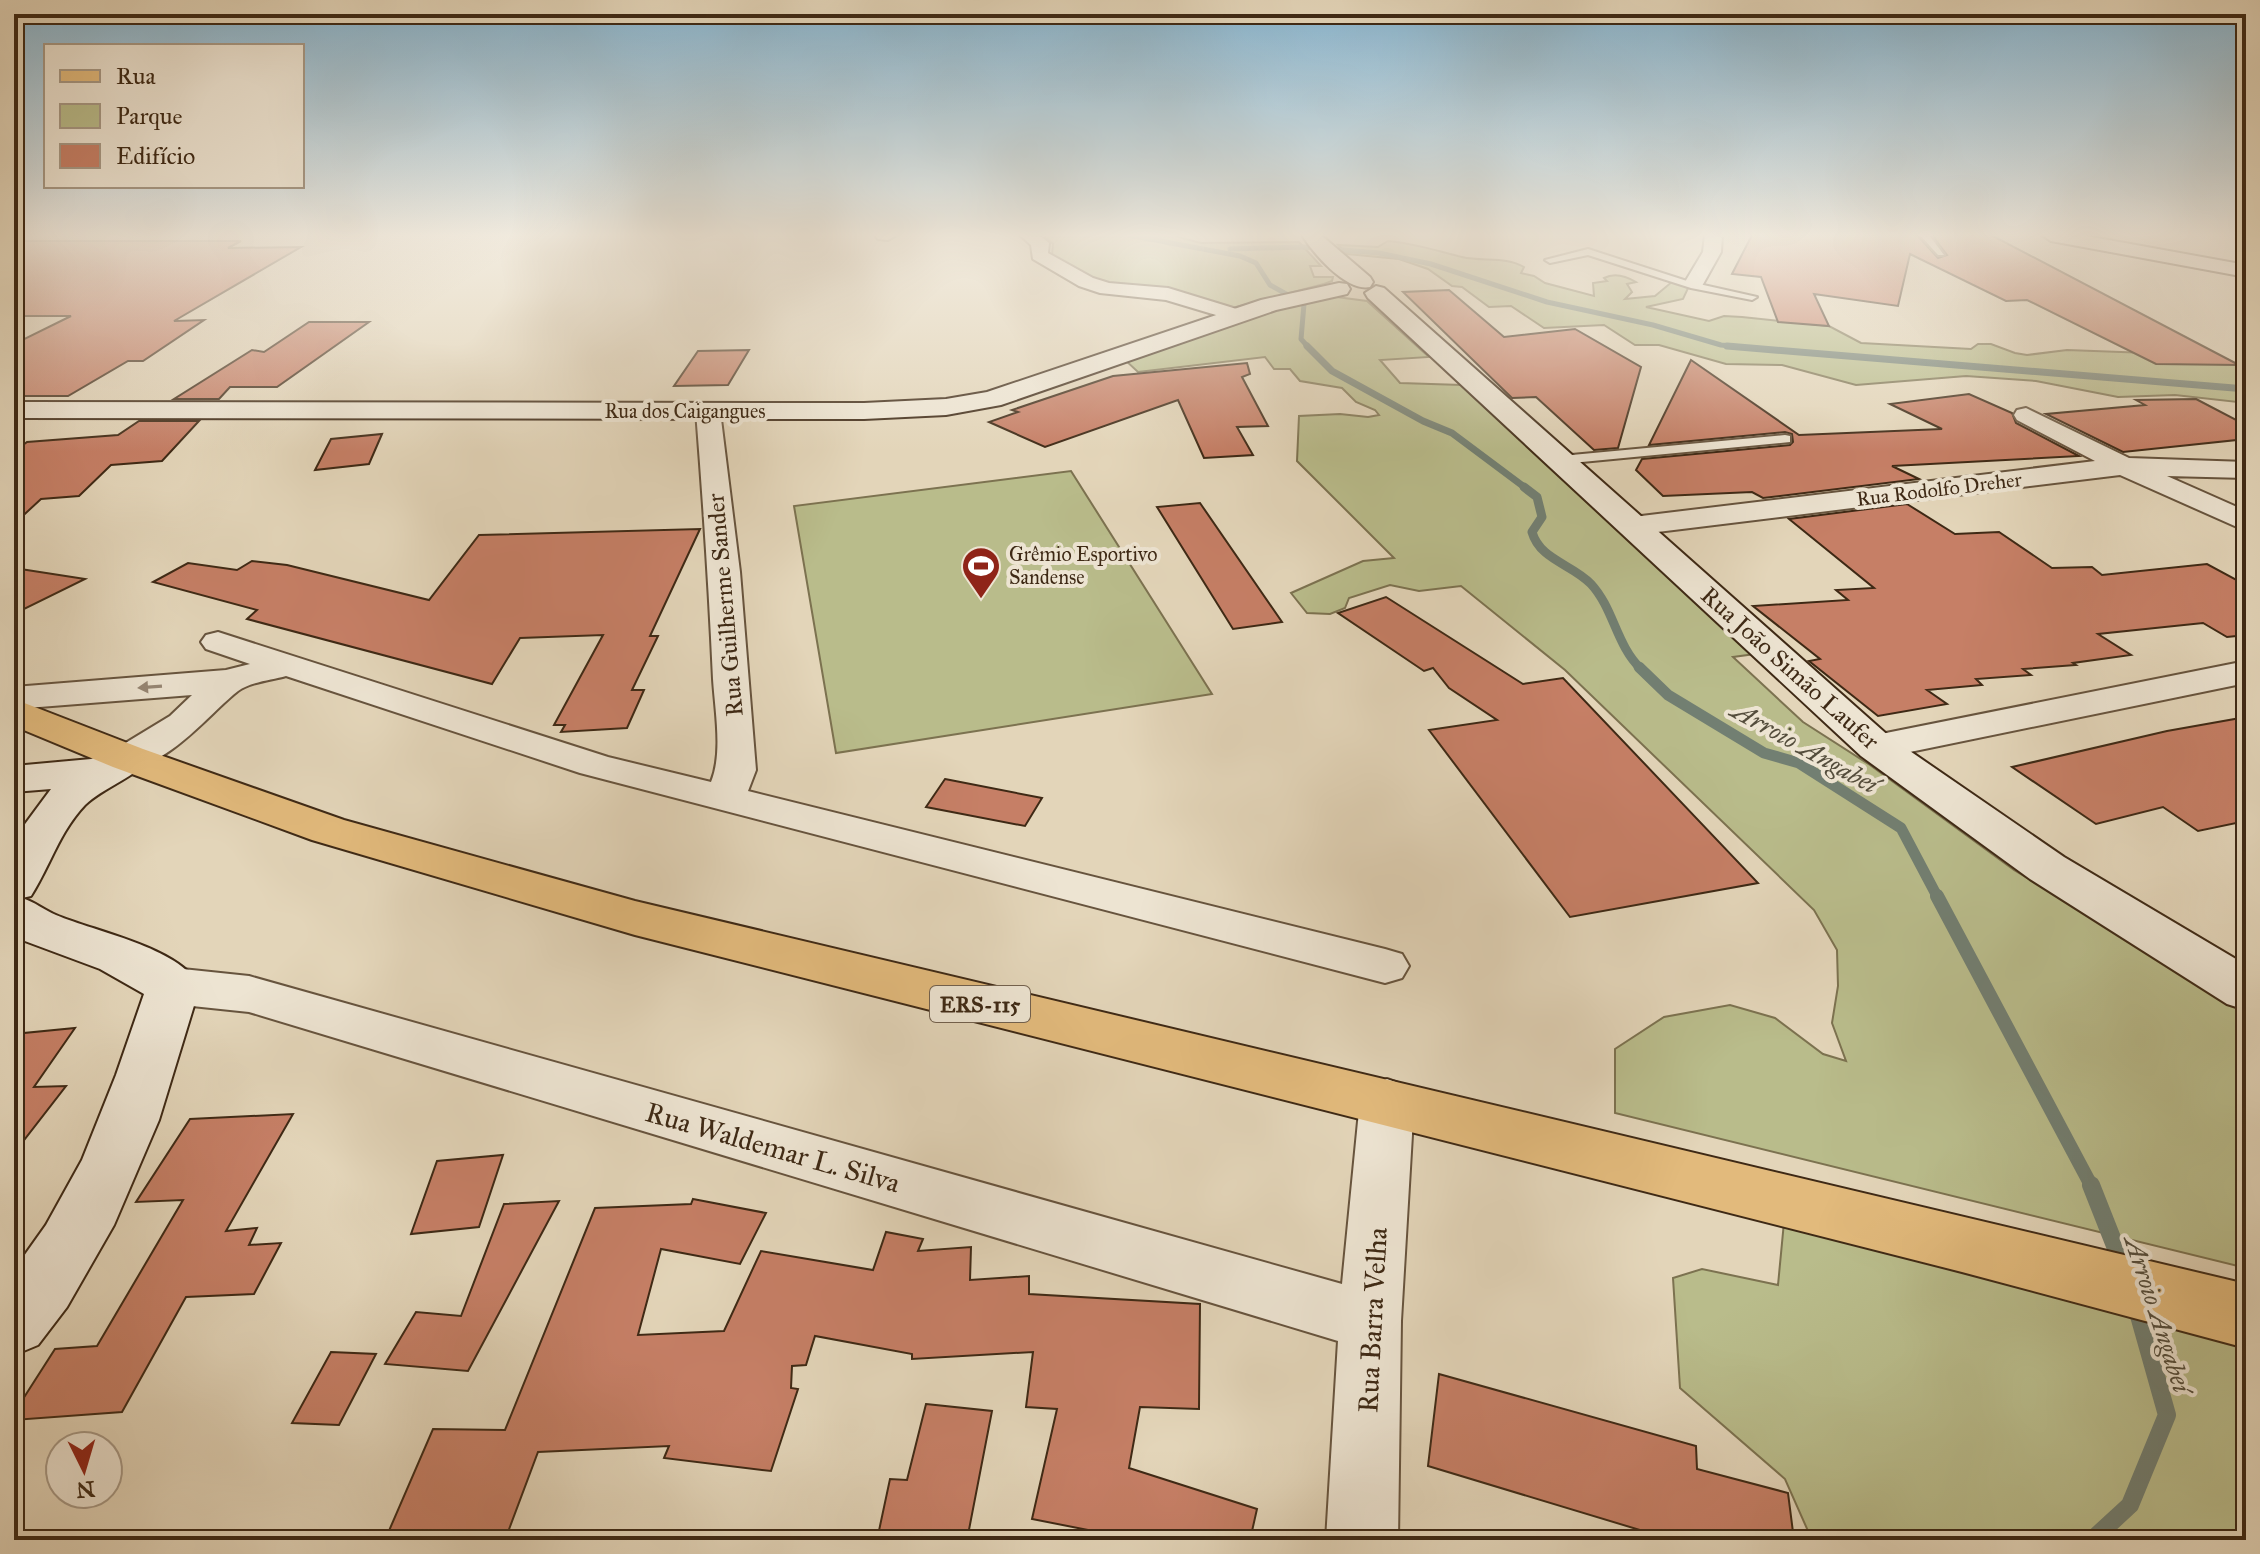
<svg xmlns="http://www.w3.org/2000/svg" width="2260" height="1554" font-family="'IM FELL Great Primer',serif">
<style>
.green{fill:#b9bc8b;stroke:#7c7250;stroke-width:2}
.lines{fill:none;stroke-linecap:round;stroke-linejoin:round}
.stream-far5{stroke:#727f72;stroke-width:5}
.stream-far4{stroke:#727f72;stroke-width:7}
.stream-far3{stroke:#727f72;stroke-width:9}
.stream-far2{stroke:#727f72;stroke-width:11}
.stream-far1{stroke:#727f72;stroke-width:14}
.stream{stroke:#727f72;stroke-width:18}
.building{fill:#c67f66;stroke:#3e2915;stroke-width:2}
.lane-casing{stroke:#67543e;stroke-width:4}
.street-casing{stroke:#67543e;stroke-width:4}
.secondary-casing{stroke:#3e2915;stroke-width:4}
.primary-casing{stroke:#3e2915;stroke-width:4}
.lane{fill:#ede4d2;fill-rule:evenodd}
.street{fill:#ede4d2;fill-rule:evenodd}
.secondary{fill:#ede4d2;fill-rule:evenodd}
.primary{fill:#e2ba7c;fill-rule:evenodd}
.oneway{fill:#968674}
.labels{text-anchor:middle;stroke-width:8;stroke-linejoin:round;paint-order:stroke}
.far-street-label{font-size:20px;fill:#3e2915;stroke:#ede4d2}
.far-poi-label{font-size:20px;fill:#3e2915;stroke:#ede4d2;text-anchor:start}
.shield{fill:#ede4d2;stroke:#72614e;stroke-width:2}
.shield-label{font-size:22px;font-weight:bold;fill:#3e2915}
.street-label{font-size:24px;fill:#3e2915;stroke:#ede4d2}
.water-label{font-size:26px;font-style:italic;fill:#544d3c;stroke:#ede4d2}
.near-street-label{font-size:28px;fill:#3e2915;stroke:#ede4d2}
</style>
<rect width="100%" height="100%" fill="#e3d5b9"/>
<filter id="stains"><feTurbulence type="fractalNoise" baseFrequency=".0025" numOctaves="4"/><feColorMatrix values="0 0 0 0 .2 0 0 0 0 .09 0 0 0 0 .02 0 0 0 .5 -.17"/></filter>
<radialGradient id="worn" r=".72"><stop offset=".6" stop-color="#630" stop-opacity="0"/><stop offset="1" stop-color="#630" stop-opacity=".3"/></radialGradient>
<g class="green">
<polygon points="1044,235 1171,235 1201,243 1299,242 1321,266 1310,266 1314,277 1333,277 1332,281 1324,284 1232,308 1165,288 1131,288 1097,280 1052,255 1053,244"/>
<path d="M1388,241C1414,243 1437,251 1462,257C1483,262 1506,256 1524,267L1521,273L1534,276L1545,283L1594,296L1593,283L1607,281L1604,278C1615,272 1626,276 1636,282L1627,284L1632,292L1625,299L1655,296L1673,281L1689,286L1683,299L1646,307L1709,321L1724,316L1742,317L1829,326L1861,343L1971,349L1978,344H1991L2015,353L2027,355L2067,350L2148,353L2196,363H2246V403L2175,395L2118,397L2036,381L1966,376L1856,385L1782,365L1726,364L1659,345H1635L1604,325L1544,328L1511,306L1489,307L1462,287L1452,286L1428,269L1399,259L1347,254L1338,245L1378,247Z"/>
<polygon points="1329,296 1367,301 1429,357 1380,360 1400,383 1462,385 1755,654 1733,657 1803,722 1870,765 2014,870 2246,1011 2246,1268 1615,1113 1615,1049 1664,1017 1730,1005 1775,1018 1823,1054 1846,1061 1832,1023 1838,986 1837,950 1814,910 1565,670 1461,586 1419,591 1390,585 1349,598 1345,608 1330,614 1307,613 1291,593 1363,561 1394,558 1297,461 1299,416 1340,414 1368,417 1379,415 1375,410 1356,402 1342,388 1300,381 1290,369 1274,369 1265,357 1138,372 1124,359 1265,312"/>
<polygon points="1071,471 1212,694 836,753 794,506"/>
<polygon points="1784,1222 2246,1341 2246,1540 1812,1540 1785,1479 1680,1388 1673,1278 1702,1269 1778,1285"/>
</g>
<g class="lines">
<g class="stream-far5">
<polyline points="1128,235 1240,256 1256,263 1270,285 1304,304 1301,339 1309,348"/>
<polyline points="1230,249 1304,247 1379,253 1431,264 1547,302 1653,325 1721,345 1751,348"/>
</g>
<g class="stream-far4">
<polyline points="1307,346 1332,371 1423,421 1452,433 1527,489"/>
<polyline points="1727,346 2246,389"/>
</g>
<path class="stream-far3" d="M1524,487L1537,497L1542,517L1532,532C1540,560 1572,564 1591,584C1614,609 1616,645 1641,669"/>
<polyline class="stream-far2" points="1639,667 1668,695 1764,753 1799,763 1901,828 1938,898"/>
<polyline class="stream-far1" points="1937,896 2092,1187"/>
<g class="stream">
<polyline points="2091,1185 2123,1266"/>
<polyline points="2092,1540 2130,1505 2167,1415 2136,1305"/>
</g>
</g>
<g class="building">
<polygon points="1752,235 1917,235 1938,258 1947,255 1932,235 1991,235 2239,365 2156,364 2027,300 2006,301 1910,254 1898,306 1814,294 1829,326 1778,322 1761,277 1732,274"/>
<polygon points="14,241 241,241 228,248 301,247 174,321 204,320 143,361 128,361 68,396 14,396 14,344 71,316 14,316"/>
<polygon points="1449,290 1504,337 1575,329 1641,367 1618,448 1594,450 1536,397 1512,398 1403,292"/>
<polygon points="309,322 369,322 277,387 230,387 219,399 174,399 252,350 264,352"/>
<polygon points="749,350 728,385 674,386 698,351"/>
<polygon points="1691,360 1799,435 1942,429 1890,404 1969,394 2012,413 2016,423 2079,456 1892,466 1919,479 1763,498 1752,492 1663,496 1636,470 1642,459 1790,445 1793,442 1792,434 1785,432 1649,445"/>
<polygon points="1247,363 1250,374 1242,377 1268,426 1237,427 1253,455 1204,458 1178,400 1045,447 989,422 1018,412 1012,410 1113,376"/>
<polygon points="2196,399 2246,425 2246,439 2123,452 2046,414 2145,405 2136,400"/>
<polygon points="139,421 199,421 162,461 111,465 79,496 41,499 14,524 14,452 27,442 118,435"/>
<polygon points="382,434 369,464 315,470 331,439"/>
<polygon points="1200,503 1282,622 1233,629 1157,507"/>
<polygon points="1907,504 1955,534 1999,532 2052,568 2092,567 2102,575 2207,564 2246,585 2246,635 2227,637 2203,623 2098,634 2131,655 2073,663 2076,665 2023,669 2031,675 1976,679 1982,685 1927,690 1947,704 1878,716 1809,661 1820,659 1753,606 1848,600 1836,590 1874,588 1789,519"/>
<polygon points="700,529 650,636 658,636 632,690 644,690 627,728 561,732 565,725 554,725 603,635 520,638 492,684 247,619 257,610 153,582 188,563 237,570 252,561 287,565 429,600 479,535"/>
<polygon points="14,568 85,579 14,614"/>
<polygon points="1386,597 1523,684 1563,678 1758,883 1570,917 1429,730 1497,720 1449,688 1433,668 1424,671 1338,613"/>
<polygon points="2246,717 2246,821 2198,831 2163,807 2096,824 2012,767 2167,731"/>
<polygon points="945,779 1042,798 1025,826 926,807"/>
<polygon points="75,1028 34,1087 66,1086 14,1153 14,1034"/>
<polygon points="293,1114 226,1231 257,1228 249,1245 281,1243 254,1294 186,1297 122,1412 14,1420 14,1413 55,1349 97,1346 183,1200 136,1202 190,1119"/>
<polygon points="503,1155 479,1227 411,1234 437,1161"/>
<polygon points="693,1199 766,1213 740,1264 661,1249 638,1335 724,1331 761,1251 873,1270 886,1232 923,1239 918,1251 971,1247 970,1280 1029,1276 1029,1294 1200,1304 1199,1409 1140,1407 1129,1468 1257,1509 1250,1540 1139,1540 1032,1519 1057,1409 1026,1407 1033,1352 912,1359 912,1354 815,1336 806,1365 792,1366 791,1388 798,1389 771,1471 664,1458 669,1446 538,1452 505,1540 385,1540 433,1429 505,1430 595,1208 691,1204"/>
<polygon points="559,1201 468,1371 385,1364 416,1312 461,1316 504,1204"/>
<polygon points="331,1352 376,1354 339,1425 292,1423"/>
<polygon points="1439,1374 1696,1446 1697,1469 1788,1493 1794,1540 1673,1540 1428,1466"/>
<polygon points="926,1404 992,1411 967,1540 877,1540 890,1479 907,1480"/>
</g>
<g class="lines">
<defs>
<g id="lane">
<polygon points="1920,235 1929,235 1944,255 1938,255"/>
<polygon points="1588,249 1690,282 1695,279 1699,284 1757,297 1752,300 1691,288 1588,255 1550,263 1545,260"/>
<polygon points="1785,435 1790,436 1790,442 1561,464 1554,460 1561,456"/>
</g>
<g id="street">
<polygon points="875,235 897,235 888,240 878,239"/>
<polygon points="1020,235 1039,235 1049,243 1048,253 1093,278 1109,283 1168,288 1243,311 1246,315 1236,321 1166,300 1100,293 1079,286 1033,259 1031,245"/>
<polygon points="1705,235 1722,235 1721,252 1702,286 1688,286 1685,282 1703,252"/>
<path d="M708,404L717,406L720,411L740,572L756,770L748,791L1385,949L1402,954L1409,966L1402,978L1385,983L580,773L286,676C272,680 250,682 238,691C206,716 160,778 114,766L108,758L114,750L170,716L192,695L14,709V687L226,670L250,664L206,649L201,642L206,635L218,632L608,757L711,782C723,753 715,711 713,679C709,590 703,500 696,411L699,406Z"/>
<polygon points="2026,408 2129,458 2246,462 2246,478 2167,476 2246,511 2246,531 2120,475 1633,535 1623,532 1618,526 1623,520 1633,517 2095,461 2017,420 2014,415 2017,410"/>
<polygon points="2246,661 2246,683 1876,759 1862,755 1857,747 1862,739 1876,735"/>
<polygon points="173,968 249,976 1342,1284 1360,1101 1368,1086 1387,1079 1406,1086 1414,1101 1401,1321 1398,1540 1326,1540 1338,1341 249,1012 173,1004 156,999 149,986 156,973"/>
</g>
<g id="secondary">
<path d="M1302,235H1321L1370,277L1373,282L1370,287C1346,292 1313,253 1302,235Z"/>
<polygon points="2042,235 2081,235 2246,265 2246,277 2051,241"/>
<polygon points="1339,283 1347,284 1350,289 1347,294 1276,310 1001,405 946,415 864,419 14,418 14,402 864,403 946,399 987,392 1261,300"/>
<polygon points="1376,286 1384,288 1891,738 2064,857 2246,965 2246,1010 2227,1004 2030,879 1861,756 1368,298 1365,293"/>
<path d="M128,745L143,749L150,758C136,777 104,787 85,805C60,831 50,866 31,896L22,898C35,902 44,910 56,915C96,932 178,947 200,986L159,1120L114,1225L67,1307L38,1345L14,1355V1270L46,1225L82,1160L116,1075L144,994L100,969L14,937V839L51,789L14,792V766L91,759Z"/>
</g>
<polygon id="primary" points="14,699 143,749 344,820 635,901 2246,1284 2246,1348 1962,1272 635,935 312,840 113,767 14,726"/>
</defs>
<use href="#lane" class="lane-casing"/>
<use href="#street" class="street-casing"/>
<use href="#secondary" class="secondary-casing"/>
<use href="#primary" class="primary-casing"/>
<use href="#lane" class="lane"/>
<use href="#street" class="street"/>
<use href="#secondary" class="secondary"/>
<use href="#primary" class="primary"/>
</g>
<defs><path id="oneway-solid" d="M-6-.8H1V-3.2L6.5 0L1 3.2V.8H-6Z" transform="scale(2)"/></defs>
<use class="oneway" href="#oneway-solid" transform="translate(150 687) rotate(176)"/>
<linearGradient id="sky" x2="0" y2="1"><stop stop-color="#87b6d2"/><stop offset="0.52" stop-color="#f2ece0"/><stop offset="1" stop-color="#f2ece0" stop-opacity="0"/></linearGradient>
<rect width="2260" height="452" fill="url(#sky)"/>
<defs>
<symbol id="stadium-pin" viewBox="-11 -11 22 30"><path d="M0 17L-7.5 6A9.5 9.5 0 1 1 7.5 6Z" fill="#8f2418" stroke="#ede4d2"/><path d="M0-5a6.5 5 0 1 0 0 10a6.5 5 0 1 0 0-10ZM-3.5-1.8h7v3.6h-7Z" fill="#fff"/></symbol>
</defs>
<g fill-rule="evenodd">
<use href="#stadium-pin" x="959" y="544" width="44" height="60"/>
</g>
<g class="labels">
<g class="far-street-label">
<text x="685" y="418">Rua dos Caigangues</text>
<text transform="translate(1939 489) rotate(-7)" y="7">Rua Rodolfo Dreher</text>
</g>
<g class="far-poi-label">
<text x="1009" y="561">Grêmio Esportivo<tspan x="1009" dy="23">Sandense</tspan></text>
</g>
<rect class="shield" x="930" y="986" width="100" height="36" rx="6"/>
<g class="shield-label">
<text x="980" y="1012">ERS-115</text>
</g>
<g class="street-label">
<text transform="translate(725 605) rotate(-95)" y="8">Rua Guilherme Sander</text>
<text transform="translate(1790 668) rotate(42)" y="8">Rua João Simão Laufer</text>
</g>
<g class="water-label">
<text transform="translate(1805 747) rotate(29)" y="9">Arroio Angabeí</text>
<text transform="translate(2158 1314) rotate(72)" y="9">Arroio Angabeí</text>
</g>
<g class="near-street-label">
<text transform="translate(773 1147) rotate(16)" y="10">Rua Waldemar L. Silva</text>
<text transform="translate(1372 1320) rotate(-87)" y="10">Rua Barra Velha</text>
</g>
</g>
<rect width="2260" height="1554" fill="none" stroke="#e3d5b9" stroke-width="48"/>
<rect x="16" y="16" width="2228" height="1522" fill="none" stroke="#3e2915" stroke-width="4"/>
<rect x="24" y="24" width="2212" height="1506" fill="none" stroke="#3e2915" stroke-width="2"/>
<rect x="44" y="44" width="260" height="144" fill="#ede4d2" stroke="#a79986" stroke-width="2"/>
<rect x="60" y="70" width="40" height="12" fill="#e2ba7c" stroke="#a79986" stroke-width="2"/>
<text x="116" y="84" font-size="24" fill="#3e2915">Rua</text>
<rect x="60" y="104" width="40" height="24" fill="#b9bc8b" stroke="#a79986" stroke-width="2"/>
<text x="116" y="124" font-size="24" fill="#3e2915">Parque</text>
<rect x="60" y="144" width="40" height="24" fill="#c67f66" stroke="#a79986" stroke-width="2"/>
<text x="116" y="164" font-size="24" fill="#3e2915">Edifício</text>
<g transform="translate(84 1470) rotate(175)"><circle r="38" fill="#ede4d2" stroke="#a79986" stroke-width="2"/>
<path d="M0-6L14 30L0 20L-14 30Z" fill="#8f2418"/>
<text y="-12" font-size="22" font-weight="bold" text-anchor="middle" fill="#3e2915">N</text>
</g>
<rect width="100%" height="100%" filter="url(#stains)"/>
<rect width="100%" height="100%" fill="url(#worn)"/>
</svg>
